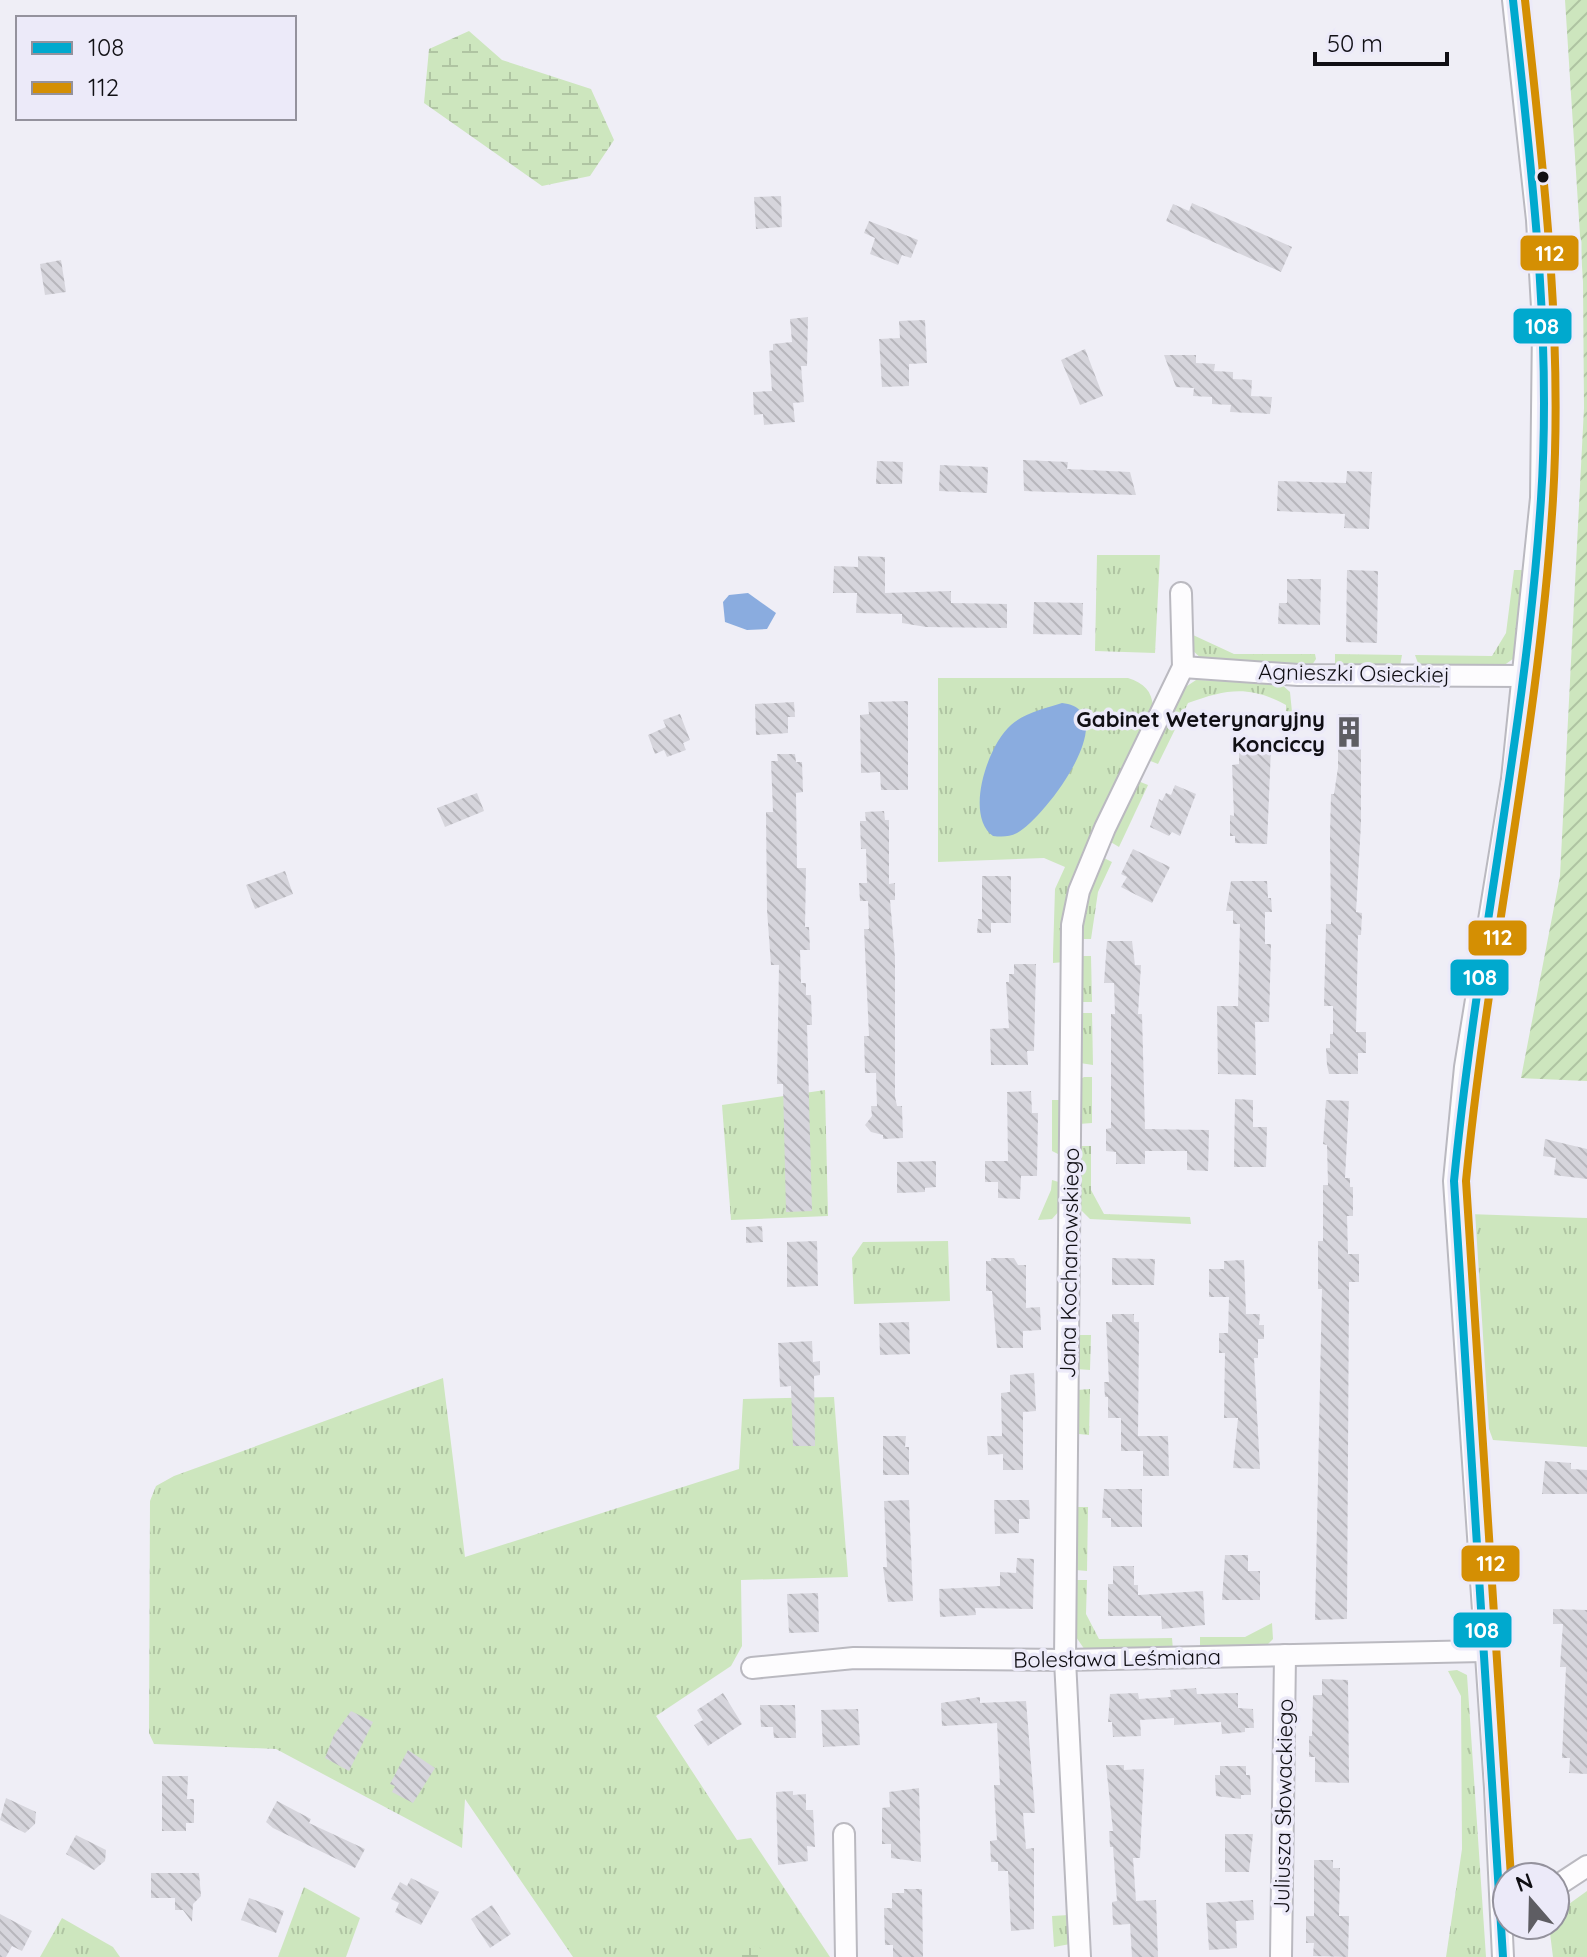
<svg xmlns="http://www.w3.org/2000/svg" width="1587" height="1957" font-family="Quicksand,sans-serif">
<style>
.grass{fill:url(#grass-tufts)}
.wetland{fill:url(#wetland-marsh)}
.garden{fill:url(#garden-furrows)}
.water{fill:#8aacdf}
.building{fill:url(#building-back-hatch)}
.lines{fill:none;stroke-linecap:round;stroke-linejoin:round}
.minor-casing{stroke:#bab9c0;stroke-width:24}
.minor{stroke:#fdfcfe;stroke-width:20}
.bus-1-casing{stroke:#eceaf9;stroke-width:14}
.bus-2-casing{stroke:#eceaf9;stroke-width:14}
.bus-1{stroke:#00a9ce;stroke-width:8}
.bus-2{stroke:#d48f03;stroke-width:8}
.bus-dot{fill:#100f14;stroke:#eceaf9;stroke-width:3}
.labels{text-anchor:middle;stroke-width:7;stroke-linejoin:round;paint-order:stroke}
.street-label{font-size:22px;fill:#100f14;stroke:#eceaf9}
.poi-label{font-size:22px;font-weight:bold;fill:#100f14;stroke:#eceaf9;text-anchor:end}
.line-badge{stroke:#eceaf9;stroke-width:3}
.badge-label{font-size:22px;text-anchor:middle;font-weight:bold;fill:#fff}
</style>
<defs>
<pattern id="grass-tufts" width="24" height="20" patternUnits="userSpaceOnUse" patternTransform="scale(2)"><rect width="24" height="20" fill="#cde6be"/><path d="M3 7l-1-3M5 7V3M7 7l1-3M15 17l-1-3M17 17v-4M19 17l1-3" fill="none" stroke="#afc4a2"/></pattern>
<pattern id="wetland-marsh" width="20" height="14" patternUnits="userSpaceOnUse" patternTransform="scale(2)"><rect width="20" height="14" fill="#cde6be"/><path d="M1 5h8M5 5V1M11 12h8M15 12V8" fill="none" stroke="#afc4a2"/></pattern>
<pattern id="garden-furrows" width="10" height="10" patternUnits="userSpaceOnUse" patternTransform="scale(2)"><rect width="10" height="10" fill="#cde6be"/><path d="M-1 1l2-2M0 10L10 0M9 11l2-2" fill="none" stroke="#afc4a2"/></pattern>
<pattern id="building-back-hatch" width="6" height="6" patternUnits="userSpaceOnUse" patternTransform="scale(2)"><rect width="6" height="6" fill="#d6d5dc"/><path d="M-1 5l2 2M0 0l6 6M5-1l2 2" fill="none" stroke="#b7b6bc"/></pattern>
</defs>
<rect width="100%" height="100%" fill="#efeef6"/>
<g class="grass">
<polygon points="1097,555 1160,555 1155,653 1095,651"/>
<polygon points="1514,570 1526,570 1517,656 1503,666 1419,666 1415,655 1492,656 1506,633"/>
<polygon points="1193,635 1234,654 1315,654 1316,659 1312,665 1205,662 1190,648"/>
<polygon points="1335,654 1402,655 1400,666 1335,665"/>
<path d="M938,678H1128C1144,683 1152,691 1153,707L1064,962L1053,963V954L1055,889L1065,867L1044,858L938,862Z"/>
<path d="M1196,680L1280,683L1290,692L1292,712L1286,711V705C1249,685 1227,689 1188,703L1158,764L1148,760L1181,690Z"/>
<polygon points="1138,781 1148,785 1119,847 1109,841"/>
<polygon points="1102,857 1112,862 1098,892 1091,939 1081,939 1084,903"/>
<polygon points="1080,956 1091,956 1092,1002 1080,1002"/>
<polygon points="1080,1013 1092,1013 1093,1065 1080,1063"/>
<polygon points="1084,1077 1092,1077 1092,1123 1079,1124 1079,1080"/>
<polygon points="825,1090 828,1216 731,1220 722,1105"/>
<polygon points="1052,1100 1062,1100 1062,1156 1052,1151"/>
<polygon points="1078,1146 1091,1146 1091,1190 1104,1214 1190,1217 1191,1224 1090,1219 1079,1208"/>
<polygon points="1052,1180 1062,1183 1060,1210 1052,1219 1038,1220 1051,1190"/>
<polygon points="1468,1214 1587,1218 1587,1447 1493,1440 1481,1407"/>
<polygon points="948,1241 950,1301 854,1304 852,1258 863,1242"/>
<polygon points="1078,1335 1091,1335 1090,1370 1077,1369"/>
<polygon points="443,1378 465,1557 739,1469 743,1399 834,1397 848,1577 741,1580 742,1646 731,1666 656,1716 737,1840 751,1838 830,1957 573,1957 465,1799 462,1848 276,1749 154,1744 149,1733 150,1501 156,1486 174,1476"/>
<polygon points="1090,1389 1089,1435 1079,1434 1077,1390"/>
<polygon points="1076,1507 1088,1507 1087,1571 1076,1570"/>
<polygon points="1076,1580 1087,1580 1086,1614 1099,1639 1172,1638 1173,1650 1085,1650 1076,1637"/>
<polygon points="1272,1623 1273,1639 1265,1647 1200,1649 1200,1637 1245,1637"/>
<polygon points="1457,1670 1467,1675 1486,1957 1446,1957 1462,1849 1461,1696 1448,1671"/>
<polygon points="304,1887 360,1918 346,1957 278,1957"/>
<polygon points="1587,1891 1587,1957 1553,1957 1549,1925 1555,1925 1555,1914"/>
<polygon points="1069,1915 1070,1944 1054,1947 1052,1916"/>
<polygon points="62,1918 113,1947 120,1957 40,1957"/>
</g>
<g class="wetland">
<polygon points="469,31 502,60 591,89 614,140 590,176 542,186 424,103 429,49"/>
<polygon points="752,1945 782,1957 723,1957 733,1946"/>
</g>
<polygon class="garden" points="1565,0 1587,0 1587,1081 1521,1078 1560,876 1584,408 1583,282"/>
<g class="water">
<polygon points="748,593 776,613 767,629 747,630 725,622 723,602 729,595"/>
<path d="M1062,703C1126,710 1045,818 1017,833C1009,837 1002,837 993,836C964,815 988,745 1011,725C1024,713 1046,708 1062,703Z"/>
</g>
<g class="building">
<polygon points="781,196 782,227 756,229 754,197"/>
<polygon points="1192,203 1292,247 1281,272 1166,221 1173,204 1189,211"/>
<polygon points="869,221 918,240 911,258 902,255 898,265 870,254 875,238 864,233"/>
<polygon points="61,260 66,292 45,295 40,264"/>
<polygon points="808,317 807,366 801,366 804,402 793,403 795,422 764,425 763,414 754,415 753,392 772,391 769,351 773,350 773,344 792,342 790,319"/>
<polygon points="925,320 927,363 909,364 909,386 882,387 879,339 900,338 899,321"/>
<polygon points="1085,349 1103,396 1080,405 1061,360"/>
<polygon points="1164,355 1196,355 1196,363 1215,364 1214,371 1233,372 1233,379 1252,380 1251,396 1272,397 1270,414 1230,412 1231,405 1212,404 1212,397 1193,396 1194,388 1176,387"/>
<polygon points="1023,460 1068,462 1067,469 1130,472 1136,495 1024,491"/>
<polygon points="877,461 903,462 902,484 876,484"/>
<polygon points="940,465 988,467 987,493 939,491"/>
<polygon points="1347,471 1372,472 1369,529 1344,528 1345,514 1277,511 1278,481 1346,483"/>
<polygon points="858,556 885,557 885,593 951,591 951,603 1007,604 1007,628 926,627 902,623 902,614 856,613 857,593 833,593 834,566 858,567"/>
<polygon points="1347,570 1378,571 1377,643 1346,642"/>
<polygon points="1287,579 1321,579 1320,625 1278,624 1279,603 1287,603"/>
<polygon points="1034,602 1083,603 1082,635 1033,634"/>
<polygon points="908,701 908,790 881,790 880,772 861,773 860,715 869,714 868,702"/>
<polygon points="794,702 795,717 788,717 788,733 756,735 755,704"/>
<polygon points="680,714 690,740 683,743 686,750 667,757 664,750 655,754 648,735 666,727 663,720"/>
<polygon points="1338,714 1361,714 1361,823 1356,912 1362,913 1361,935 1358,935 1356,1032 1366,1032 1366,1053 1358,1053 1358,1074 1329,1074 1327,1065 1326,1048 1330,1048 1330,1034 1333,1034 1333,1006 1324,1006 1326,924 1331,924 1330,836 1331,794 1334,794 1338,768"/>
<polygon points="1239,748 1271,748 1267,844 1235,843 1235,836 1230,836 1230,815 1234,816 1232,765 1239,764"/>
<polygon points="777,754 795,754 796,762 802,762 803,792 796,793 797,868 806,868 805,927 809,927 810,950 800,950 801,983 806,983 806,995 811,995 812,1025 807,1025 812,1211 786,1212 783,1084 777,1084 779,965 771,965 767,910 766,812 773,812 771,761 778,761"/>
<polygon points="1175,785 1196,794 1180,836 1172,832 1169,836 1150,827 1159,799 1162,801 1166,793 1171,795"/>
<polygon points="477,793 484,811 445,827 437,808"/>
<polygon points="884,811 885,820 889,820 889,884 895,883 895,900 890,900 895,958 895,1097 897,1106 902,1106 903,1138 883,1139 883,1135 871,1132 865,1125 872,1116 871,1106 877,1106 876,1073 865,1073 864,1036 869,1036 864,929 869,929 868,901 860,901 859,883 867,883 866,849 861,849 860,821 866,821 865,812"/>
<polygon points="1133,849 1170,867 1152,903 1121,887 1127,877 1121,874"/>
<polygon points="285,871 293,894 255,909 246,885"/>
<polygon points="982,876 1011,876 1011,923 991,923 991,933 977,933 978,919 982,919"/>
<polygon points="1231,881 1267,881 1268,898 1271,898 1272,912 1265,912 1265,944 1271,944 1269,1022 1255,1022 1256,1075 1218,1074 1217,1006 1238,1006 1240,924 1233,924 1233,911 1226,911"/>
<polygon points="1107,941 1132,941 1135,965 1141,965 1138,1014 1142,1014 1145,1129 1209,1130 1208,1171 1187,1170 1187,1151 1145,1151 1145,1164 1116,1164 1116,1152 1106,1151 1106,1129 1111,1128 1111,1014 1115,1014 1114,983 1104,983"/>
<polygon points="1014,964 1036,964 1034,1051 1027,1051 1028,1065 991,1065 990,1029 1009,1028 1006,982 1009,982 1009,974 1014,974"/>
<polygon points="1031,1091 1032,1113 1038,1113 1037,1176 1021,1176 1020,1199 998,1198 998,1182 985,1182 985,1161 1008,1161 1007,1092"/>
<polygon points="1235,1099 1253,1100 1253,1127 1267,1127 1266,1167 1234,1167"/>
<polygon points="1326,1100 1349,1101 1345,1178 1350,1178 1350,1187 1353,1187 1353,1216 1347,1216 1348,1254 1359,1254 1359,1282 1349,1282 1347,1619 1315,1620 1322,1289 1318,1289 1318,1241 1323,1241 1323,1185 1328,1185 1327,1145 1323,1144"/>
<polygon points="1545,1139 1587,1149 1587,1179 1554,1175 1556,1158 1543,1156"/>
<polygon points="936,1161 936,1187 925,1188 925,1192 897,1193 897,1162"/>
<polygon points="762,1226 763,1242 746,1243 746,1227"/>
<polygon points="817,1241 818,1286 787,1287 787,1242"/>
<polygon points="991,1258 1014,1258 1018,1265 1026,1265 1026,1308 1040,1307 1041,1330 1023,1331 1023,1348 997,1348 992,1291 986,1291 986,1261 991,1261"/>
<polygon points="1112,1258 1155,1259 1154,1285 1112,1285"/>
<polygon points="1244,1260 1246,1314 1260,1314 1259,1325 1264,1325 1264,1339 1258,1339 1258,1358 1254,1358 1260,1469 1233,1468 1238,1418 1224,1418 1225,1353 1219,1353 1219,1333 1228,1333 1229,1297 1209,1297 1209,1269 1224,1269 1224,1261"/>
<polygon points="1112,1314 1134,1314 1134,1322 1139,1322 1138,1436 1168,1436 1169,1476 1143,1476 1143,1451 1121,1451 1121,1418 1108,1418 1108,1397 1105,1397 1104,1382 1109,1382 1106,1322 1112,1322"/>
<polygon points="909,1322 910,1354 880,1355 879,1323"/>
<polygon points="812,1341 813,1362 820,1361 820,1375 814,1376 815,1446 793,1446 791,1386 780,1387 778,1343"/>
<polygon points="1034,1373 1036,1411 1023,1412 1023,1470 1003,1470 1003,1454 988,1455 987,1436 1002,1436 1001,1393 1010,1392 1010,1375"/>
<polygon points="883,1436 906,1436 905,1447 909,1447 909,1475 883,1475"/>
<polygon points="1545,1461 1571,1463 1571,1469 1587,1470 1587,1494 1542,1494"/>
<polygon points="1104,1489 1142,1489 1142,1527 1111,1527 1111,1518 1102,1518"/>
<polygon points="909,1500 913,1601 888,1602 883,1567 887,1567 884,1501"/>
<polygon points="994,1500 1029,1500 1030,1519 1019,1519 1019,1533 995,1534"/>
<polygon points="1225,1555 1248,1555 1248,1571 1260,1571 1260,1600 1222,1600"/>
<polygon points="1017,1558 1034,1559 1033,1609 975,1608 976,1615 940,1617 939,1589 1000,1586 1000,1572 1016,1573"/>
<polygon points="1113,1566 1134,1566 1134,1585 1138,1585 1138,1595 1203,1591 1205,1625 1162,1629 1161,1616 1108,1616 1108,1584 1113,1584"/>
<polygon points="818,1593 819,1632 789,1633 787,1594"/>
<polygon points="1553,1609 1587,1610 1587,1774 1569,1773 1570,1758 1562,1758 1566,1667 1560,1667 1563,1624 1553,1624"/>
<polygon points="1322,1679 1348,1680 1349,1783 1315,1782 1315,1757 1309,1757 1309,1736 1312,1736 1313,1695 1322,1695"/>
<polygon points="1196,1688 1197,1694 1238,1693 1238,1708 1253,1709 1254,1728 1245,1728 1245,1732 1222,1734 1221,1722 1174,1725 1174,1718 1140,1720 1141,1736 1113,1737 1112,1722 1108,1722 1110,1694 1138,1693 1139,1699 1171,1697 1170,1690"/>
<polygon points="723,1693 742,1724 708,1746 694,1725 703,1720 697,1710"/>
<polygon points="980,1697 980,1703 1026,1701 1035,1813 1023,1813 1026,1849 1034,1848 1034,1929 1011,1931 1008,1871 998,1871 998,1862 991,1862 990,1841 997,1840 994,1785 1000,1785 997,1723 942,1726 941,1703"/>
<polygon points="760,1705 795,1705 796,1738 774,1738 773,1727 761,1727"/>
<polygon points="858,1709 860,1745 823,1747 821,1710"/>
<polygon points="351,1711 373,1722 349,1771 325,1758 334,1735"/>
<polygon points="408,1750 435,1768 413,1803 392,1792 395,1786 390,1784"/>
<polygon points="1106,1765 1124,1765 1124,1770 1144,1769 1140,1858 1133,1858 1136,1901 1156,1900 1158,1957 1132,1957 1130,1924 1113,1925 1112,1902 1117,1901 1113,1847 1110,1847 1109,1831 1113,1831"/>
<polygon points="1220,1766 1246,1766 1246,1775 1250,1775 1251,1795 1241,1795 1241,1799 1216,1796 1215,1775 1220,1775"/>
<polygon points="162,1776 188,1776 187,1799 194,1799 194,1823 186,1823 186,1831 162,1831"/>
<polygon points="919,1788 921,1862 891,1858 891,1844 882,1844 882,1808 890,1807 889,1792"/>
<polygon points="793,1791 793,1795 806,1794 806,1810 813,1810 815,1847 807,1846 808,1861 778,1865 776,1792"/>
<polygon points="6,1798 36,1812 35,1824 25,1833 0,1820"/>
<polygon points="277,1801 311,1819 309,1823 365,1849 355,1868 273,1828 266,1822"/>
<polygon points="1225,1834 1253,1834 1249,1872 1225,1872"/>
<polygon points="76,1835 106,1850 105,1861 94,1870 66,1854"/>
<polygon points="1314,1860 1333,1860 1333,1868 1340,1868 1339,1916 1349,1916 1348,1957 1313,1956 1314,1943 1306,1943 1306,1916 1314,1916"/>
<polygon points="151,1873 199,1873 201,1896 193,1904 192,1922 183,1910 175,1910 175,1898 151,1898"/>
<polygon points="411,1878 439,1892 421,1925 395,1912 399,1903 391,1899 400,1882 407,1886"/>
<polygon points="904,1889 922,1889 923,1957 893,1957 893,1945 885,1945 884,1908 892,1908 892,1893 904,1893"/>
<polygon points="249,1898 284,1911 276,1933 241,1920"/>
<polygon points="1253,1900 1254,1920 1236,1921 1237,1948 1209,1950 1206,1903"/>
<polygon points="492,1905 511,1934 490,1948 471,1919"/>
<polygon points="0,1914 32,1931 22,1951 12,1946 6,1957 0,1957"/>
</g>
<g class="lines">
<defs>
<g id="minor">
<polyline points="1183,667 1298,675 1525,676"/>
<polyline points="752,1668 854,1658 1065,1660 1483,1651"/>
<polyline points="844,1834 846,1957"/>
<polyline points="1555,1887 1587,1866"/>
<polyline points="1080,1957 1065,1660 1072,925 1079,891 1105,828 1183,667 1181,593"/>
<polyline points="1281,1957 1285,1655"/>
<polyline points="1503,1957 1495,1788 1454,1181 1465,1067 1512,779 1541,498 1543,325 1537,220 1513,0"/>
</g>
</defs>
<use href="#minor" class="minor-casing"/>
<use href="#minor" class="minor"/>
<defs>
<path id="bus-1" d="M1503,1957L1454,1181C1476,953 1526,728 1541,499C1552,332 1531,166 1513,0"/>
<path id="bus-2" d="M1511,1877L1466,1181C1488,953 1539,729 1553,499C1563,332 1543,166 1525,0"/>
</defs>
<use href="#bus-1" class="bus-1-casing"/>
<use href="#bus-2" class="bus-2-casing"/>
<use href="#bus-1" class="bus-1"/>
<use href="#bus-2" class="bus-2"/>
</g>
<defs>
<symbol id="building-bare" viewBox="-9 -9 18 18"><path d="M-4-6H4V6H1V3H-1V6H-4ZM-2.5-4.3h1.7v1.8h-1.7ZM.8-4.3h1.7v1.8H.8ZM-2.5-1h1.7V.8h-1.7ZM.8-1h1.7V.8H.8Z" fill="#5e5d63" stroke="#eceaf9" stroke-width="2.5" paint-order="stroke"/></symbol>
</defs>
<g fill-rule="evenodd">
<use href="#building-bare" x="1327" y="710" width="44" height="44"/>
</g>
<circle class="bus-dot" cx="1543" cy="177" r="7"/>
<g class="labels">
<g class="street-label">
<text transform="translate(1354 673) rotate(1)" y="8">Agnieszki Osieckiej</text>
<text transform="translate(1069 1263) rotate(-89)" y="8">Jana Kochanowskiego</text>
<text transform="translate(1117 1658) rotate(-1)" y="8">Bolesława Leśmiana</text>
<text transform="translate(1283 1806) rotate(-89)" y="8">Juliusza Słowackiego</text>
</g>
<g class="poi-label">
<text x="1325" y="727">Gabinet Weterynaryjny<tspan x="1325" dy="25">Konciccy</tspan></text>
</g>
</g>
<g class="line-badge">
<rect x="1519" y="234" width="61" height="38" rx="8" fill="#d48f03"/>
<rect x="1512" y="307" width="61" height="38" rx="8" fill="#00a9ce"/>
<rect x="1467" y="919" width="61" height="38" rx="8" fill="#d48f03"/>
<rect x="1449" y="958" width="61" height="39" rx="8" fill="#00a9ce"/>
<rect x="1460" y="1544" width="61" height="39" rx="8" fill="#d48f03"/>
<rect x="1452" y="1611" width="61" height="38" rx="8" fill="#00a9ce"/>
</g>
<g class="badge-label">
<text x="1550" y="261">112</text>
<text x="1542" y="334">108</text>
<text x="1498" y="945">112</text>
<text x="1480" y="985">108</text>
<text x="1491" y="1571">112</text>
<text x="1482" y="1638">108</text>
</g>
<rect x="16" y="16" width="280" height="104" fill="#eceaf9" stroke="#94929d" stroke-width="2"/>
<rect x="32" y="42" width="40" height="12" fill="#00a9ce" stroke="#94929d" stroke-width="2"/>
<text x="88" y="56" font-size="24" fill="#100f14">108</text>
<rect x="32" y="82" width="40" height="12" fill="#d48f03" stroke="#94929d" stroke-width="2"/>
<text x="88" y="96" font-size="24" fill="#100f14">112</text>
<g transform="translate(1531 1901) rotate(340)"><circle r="38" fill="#eceaf9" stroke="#94929d" stroke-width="2"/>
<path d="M0-6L14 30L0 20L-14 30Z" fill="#5e5d63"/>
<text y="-12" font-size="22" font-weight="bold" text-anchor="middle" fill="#100f14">N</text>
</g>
<path d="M1315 52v12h132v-12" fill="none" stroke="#100f14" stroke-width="4"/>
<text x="1327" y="52" font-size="24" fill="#100f14" stroke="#eceaf9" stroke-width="6" paint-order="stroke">50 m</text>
</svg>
